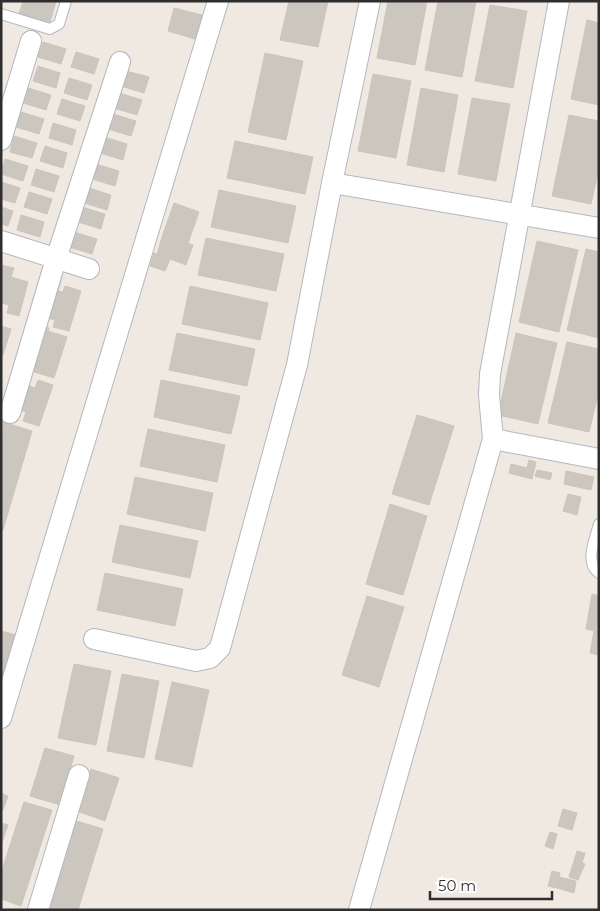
<svg xmlns="http://www.w3.org/2000/svg" width="600" height="911" font-family="Montserrat,sans-serif">
<style>
.building{fill:#cbc7bf;stroke:#cbc5ba}
.lines{fill:none;stroke-linecap:round;stroke-linejoin:round}
.lane-casing{stroke:#b4b7c1;stroke-width:12}
.street-casing{stroke:#b4b7c1;stroke-width:22}
.lane{stroke:#fff;stroke-width:10}
.street{stroke:#fff;stroke-width:20}
</style>
<rect width="100%" height="100%" fill="#efe9e1"/>
<g class="building">
<polygon points="23,1 56,1 50,22 19,14"/>
<polygon points="289,1 328,1 318,47 280,40"/>
<polygon points="388,1 427,1 415,65 377,58"/>
<polygon points="438,1 476,1 462,77 425,70"/>
<polygon points="490,5 527,11 513,88 475,81"/>
<polygon points="174,8 202,15 195,39 168,31"/>
<polygon points="587,20 599,23 599,105 571,99"/>
<polygon points="43,42 66,49 61,64 38,57"/>
<polygon points="76,52 99,59 94,74 71,67"/>
<polygon points="265,53 303,61 286,140 248,132"/>
<polygon points="38,66 60,73 56,88 33,81"/>
<polygon points="126,71 149,77 144,93 121,86"/>
<polygon points="373,74 411,81 396,158 358,151"/>
<polygon points="69,78 92,85 87,100 64,93"/>
<polygon points="28,88 51,95 46,110 23,103"/>
<polygon points="421,88 458,95 444,172 407,165"/>
<polygon points="119,93 142,100 137,115 114,108"/>
<polygon points="472,98 510,104 496,181 458,174"/>
<polygon points="62,99 85,106 80,121 57,114"/>
<polygon points="21,112 44,119 39,134 16,127"/>
<polygon points="113,114 136,121 131,136 108,129"/>
<polygon points="569,115 599,121 599,168 591,204 552,196"/>
<polygon points="53,123 76,130 72,145 49,138"/>
<polygon points="14,136 37,143 32,158 10,152"/>
<polygon points="104,137 127,144 123,160 100,153"/>
<polygon points="235,141 313,157 305,194 227,178"/>
<polygon points="45,146 67,153 63,168 40,161"/>
<polygon points="5,159 28,166 23,181 1,174"/>
<polygon points="96,164 119,171 115,186 92,179"/>
<polygon points="36,169 59,176 54,192 31,185"/>
<polygon points="1,182 20,188 15,203 1,199"/>
<polygon points="89,188 111,195 107,210 84,203"/>
<polygon points="219,190 296,206 288,243 211,227"/>
<polygon points="29,192 52,199 47,214 24,207"/>
<polygon points="174,203 199,212 188,243 163,234"/>
<polygon points="1,207 13,211 8,226 1,224"/>
<polygon points="82,207 105,214 101,229 78,222"/>
<polygon points="21,215 44,222 40,237 17,230"/>
<polygon points="74,232 97,239 92,254 69,247"/>
<polygon points="163,234 193,245 186,265 157,254"/>
<polygon points="206,238 284,254 276,291 198,275"/>
<polygon points="537,241 578,250 559,332 519,322"/>
<polygon points="586,249 599,252 599,338 567,330"/>
<polygon points="154,253 170,259 165,271 150,266"/>
<polygon points="1,265 14,268 11,277 28,282 19,316 7,313 9,305 2,303 1,307"/>
<polygon points="54,275 62,277 58,291 63,292 65,286 81,291 69,331 53,327 55,320 42,316"/>
<polygon points="190,286 268,303 260,340 182,324"/>
<polygon points="38,325 49,328 48,331 67,337 54,378 24,369"/>
<polygon points="1,326 11,329 3,355 1,355"/>
<polygon points="177,333 255,349 247,386 169,370"/>
<polygon points="516,333 557,343 538,424 498,415"/>
<polygon points="567,342 599,349 599,391 589,432 548,423"/>
<polygon points="38,380 53,385 39,426 23,421 26,412 13,408 22,383 35,388"/>
<polygon points="161,380 240,396 231,434 154,417"/>
<polygon points="417,415 454,426 429,505 392,494"/>
<polygon points="3,422 32,431 3,530 1,530"/>
<polygon points="148,429 225,445 217,482 140,466"/>
<polygon points="529,460 536,462 532,479 509,473 511,464 527,468"/>
<polygon points="537,470 552,473 550,480 535,476"/>
<polygon points="566,471 594,477 591,490 564,484"/>
<polygon points="135,477 213,493 205,531 127,514"/>
<polygon points="568,494 581,497 577,515 563,511"/>
<polygon points="390,504 427,516 403,595 366,584"/>
<polygon points="120,525 198,541 190,578 112,562"/>
<polygon points="105,573 183,589 175,626 97,610"/>
<polygon points="592,594 599,596 599,655 590,653 594,631 586,629"/>
<polygon points="367,596 404,607 379,687 342,675"/>
<polygon points="1,631 20,636 1,683"/>
<polygon points="74,664 111,671 96,745 58,738"/>
<polygon points="122,674 159,681 144,758 107,751"/>
<polygon points="172,682 209,690 192,767 155,759"/>
<polygon points="45,748 74,756 60,805 30,796"/>
<polygon points="91,769 119,778 105,821 77,811"/>
<polygon points="1,793 8,796 3,810 1,809"/>
<polygon points="24,802 52,810 21,906 1,899 1,873"/>
<polygon points="563,809 577,813 572,830 558,826"/>
<polygon points="73,820 103,829 78,910 46,910"/>
<polygon points="1,823 8,825 1,845"/>
<polygon points="550,832 557,834 553,849 545,846"/>
<polygon points="577,851 585,853 582,863 574,861"/>
<polygon points="574,861 585,864 578,880 569,877"/>
<polygon points="552,871 560,873 557,888 548,886"/>
<polygon points="559,877 576,881 574,893 557,888"/>
</g>
<g class="lines">
<defs>
<g id="lane">
<polyline points="1,14 50,29 59,24 66,1"/>
<path d="M599,524C595,539 584,563 599,573"/>
</g>
<g id="street">
<polyline points="1,140 31,41"/>
<polyline points="332,183 599,228"/>
<polyline points="1,241 89,269"/>
<polyline points="10,413 56,259 120,62"/>
<polyline points="493,439 599,459"/>
<polyline points="94,639 196,661 210,658 220,648 297,365 332,183 370,1"/>
<polyline points="1,718 218,1"/>
<polyline points="38,910 79,775"/>
<polyline points="359,910 493,439 489,395 490,374 559,1"/>
</g>
</defs>
<use href="#lane" class="lane-casing"/>
<use href="#street" class="street-casing"/>
<use href="#lane" class="lane"/>
<use href="#street" class="street"/>
</g>
<rect width="600" height="911" fill="none" stroke="#2e2e2e" stroke-width="5"/>
<path d="M430 891v8h122v-8" fill="none" stroke="#2e2e2e" stroke-width="2.5"/>
<text x="438" y="891" font-size="15" fill="#2e2e2e" stroke="#ffffff" stroke-width="4" paint-order="stroke">50 m</text>
</svg>
